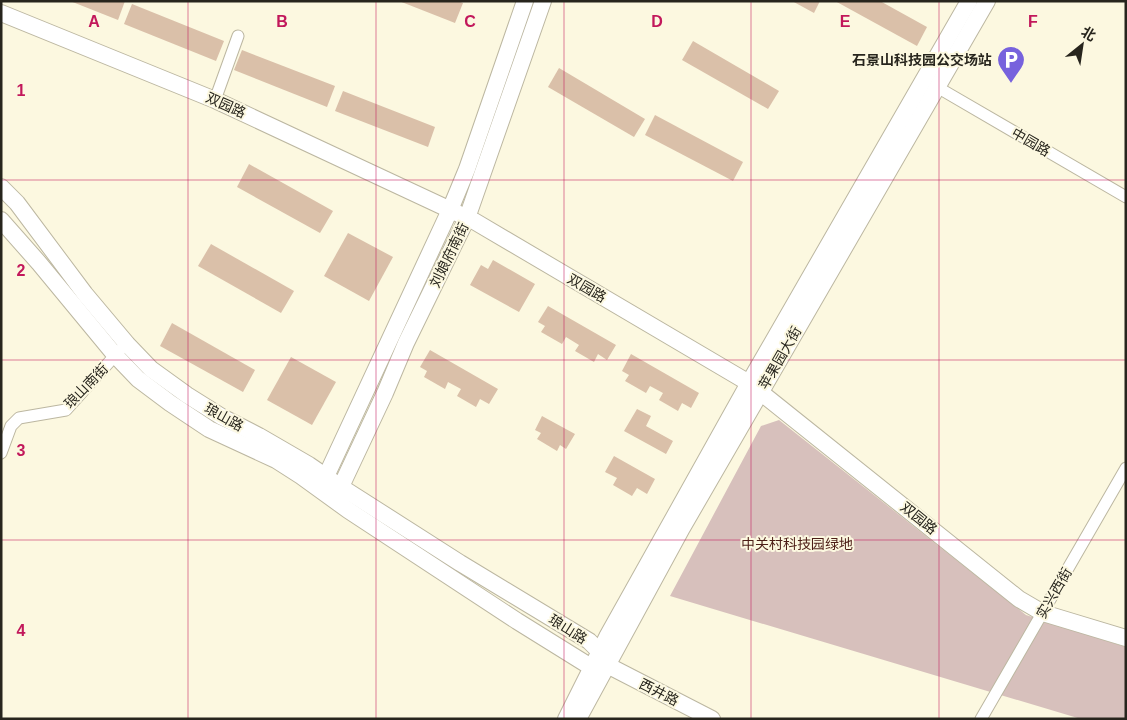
<svg xmlns="http://www.w3.org/2000/svg" width="1127" height="720" font-family="Helvetica,'Noto Sans SC',sans-serif">
<style>
.green{fill:#d7c0bc}
.building{fill:#dac0a9}
.lines{fill:none;stroke-linecap:round;stroke-linejoin:round}
.street-casing{stroke:#bcb7a1;stroke-width:13}
.secondary-casing{stroke:#bcb7a1;stroke-width:18}
.street{stroke:#fff;stroke-width:11}
.secondary{stroke:#fff;stroke-width:16}
.grid{fill:none;stroke:#c2185b;stroke-width:1;stroke-opacity:0.55}
.labels{text-anchor:middle;stroke-width:4;stroke-linejoin:round;paint-order:stroke}
.poi-label{font-size:14px;font-weight:bold;fill:#27251d;stroke:#fcf8e0;text-anchor:end}
.street-label{font-size:14px;fill:#27251d;stroke:#fcf8e0}
.park-label{font-size:14px;fill:#4c1d16;stroke:#fcf8e0}
.grid-label{font-size:16px;text-anchor:middle;font-weight:bold;fill:#c2185b;stroke:#fcf8e0;stroke-width:4;stroke-linejoin:round;paint-order:stroke}
</style>
<rect width="100%" height="100%" fill="#fcf8e0"/>
<polygon class="green" points="779,420 1026,615 1126,647 1126,719 1081,719 670,596 761,426"/>
<g class="building">
<polygon points="70,1 125,1 118,20"/>
<polygon points="399,1 458,1 463,3 455,23"/>
<polygon points="792,1 820,1 814,13"/>
<polygon points="835,1 880,1 927,27 917,46"/>
<polygon points="132,4 224,41 216,61 124,24"/>
<polygon points="693,41 779,91 768,109 682,60"/>
<polygon points="242,50 335,86 327,107 234,70"/>
<polygon points="559,68 645,119 634,137 548,87"/>
<polygon points="343,91 435,127 428,147 335,111"/>
<polygon points="655,115 743,162 733,181 645,135"/>
<polygon points="249,164 333,211 320,233 237,187"/>
<polygon points="348,233 393,257 369,301 324,276"/>
<polygon points="211,244 294,291 281,313 198,266"/>
<polygon points="493,260 535,284 519,312 470,285 481,265 488,269"/>
<polygon points="548,306 616,345 607,360 598,354 594,362 575,351 579,345 566,337 562,344 541,332 545,326 538,322"/>
<polygon points="172,323 255,370 243,392 160,346"/>
<polygon points="430,350 498,389 489,404 480,399 476,407 457,396 461,389 448,382 445,389 424,377 427,371 420,367"/>
<polygon points="631,354 699,393 691,408 682,403 678,411 659,400 663,393 650,386 646,393 625,381 629,375 622,371"/>
<polygon points="291,357 336,382 312,425 267,400"/>
<polygon points="637,409 651,416 646,426 673,441 666,454 624,431"/>
<polygon points="542,416 575,434 566,449 560,445 557,451 537,439 541,433 535,430"/>
<polygon points="614,456 655,479 647,494 637,488 632,496 613,485 617,478 605,472"/>
</g>
<g class="lines">
<defs>
<g id="street">
<polyline points="937,87 1126,197"/>
<polyline points="215,100 238,36"/>
<polyline points="1,453 11,426 19,418 66,410 120,350"/>
<polyline points="981,719 1126,468"/>
</g>
<g id="secondary">
<polyline points="1,13 215,100 474,221 749,383 1019,599 1043,613 1126,638"/>
<polyline points="1,187 17,203 85,294 127,344 151,369 187,395 222,417 259,436 309,465 341,487 460,563 589,641 600,652 604,659"/>
<polyline points="1,220 39,263 115,355 138,379 170,403 209,429 276,460 301,476 348,510 517,621 591,667 601,666"/>
<polyline points="322,485 450,210 467,169 525,1"/>
<polyline points="337,495 385,393 406,343 467,218 543,1"/>
<polyline points="607,665 712,719"/>
<polyline points="566,719 607,637 749,383 969,1"/>
<polyline points="578,719 682,528 987,1"/>
</g>
</defs>
<use href="#street" class="street-casing"/>
<use href="#secondary" class="secondary-casing"/>
<use href="#street" class="street"/>
<use href="#secondary" class="secondary"/>
</g>
<path class="grid" d="M188,1V719M376,1V719M564,1V719M751,1V719M939,1V719M1,180H1126M1,360H1126M1,540H1126"/>
<defs>
<symbol id="parking-pin" viewBox="-11 -11 22 30"><path d="M0 17L-7.5 6A9.5 9.5 0 1 1 7.5 6Z" fill="#7762dd" stroke="#fcf8e0"/><path d="M-3.5-5.5H1a3.5 3.5 0 0 1 0 7H-1V5.5H-3.5ZM-1-3.4V-.6H.8a1.4 1.4 0 0 0 0-2.8Z" fill="#fff"/></symbol>
</defs>
<g fill-rule="evenodd">
<use href="#parking-pin" x="995" y="44" width="32" height="43"/>
</g>
<g class="labels">
<g class="poi-label">
<text x="992" y="65">石景山科技园公交场站</text>
</g>
<g class="street-label">
<text transform="translate(226 105) rotate(24)" y="5">双园路</text>
<text transform="translate(1031 142) rotate(30)" y="5">中园路</text>
<text transform="translate(449 255) rotate(-64)" y="5">刘娘府南街</text>
<text transform="translate(587 288) rotate(30)" y="5">双园路</text>
<text transform="translate(780 358) rotate(-60)" y="5">苹果园大街</text>
<text transform="translate(86 386) rotate(-46)" y="5">琅山南街</text>
<text transform="translate(224 417) rotate(29)" y="5">琅山路</text>
<text transform="translate(919 518) rotate(39)" y="5">双园路</text>
<text transform="translate(1054 593) rotate(-60)" y="5">实兴西街</text>
<text transform="translate(568 629) rotate(32)" y="5">琅山路</text>
<text transform="translate(659 692) rotate(27)" y="5">西井路</text>
</g>
<g class="park-label">
<text x="797" y="549">中关村科技园绿地</text>
</g>
</g>
<g class="grid-label">
<text x="94" y="27">A</text>
<text x="282" y="27">B</text>
<text x="470" y="27">C</text>
<text x="657" y="27">D</text>
<text x="845" y="27">E</text>
<text x="1033" y="27">F</text>
<text x="21" y="96">1</text>
<text x="21" y="276">2</text>
<text x="21" y="456">3</text>
<text x="21" y="636">4</text>
</g>
<rect width="1127" height="720" fill="none" stroke="#27251d" stroke-width="5"/>
<g transform="translate(1082 45) rotate(30)" stroke="#fcf8e0" stroke-width="4" paint-order="stroke">
<path d="M0-4L9 19L0 12L-9 19Z" fill="#27251d"/>
<text y="-8" font-size="14" font-weight="bold" text-anchor="middle" fill="#27251d">北</text>
</g>
</svg>
